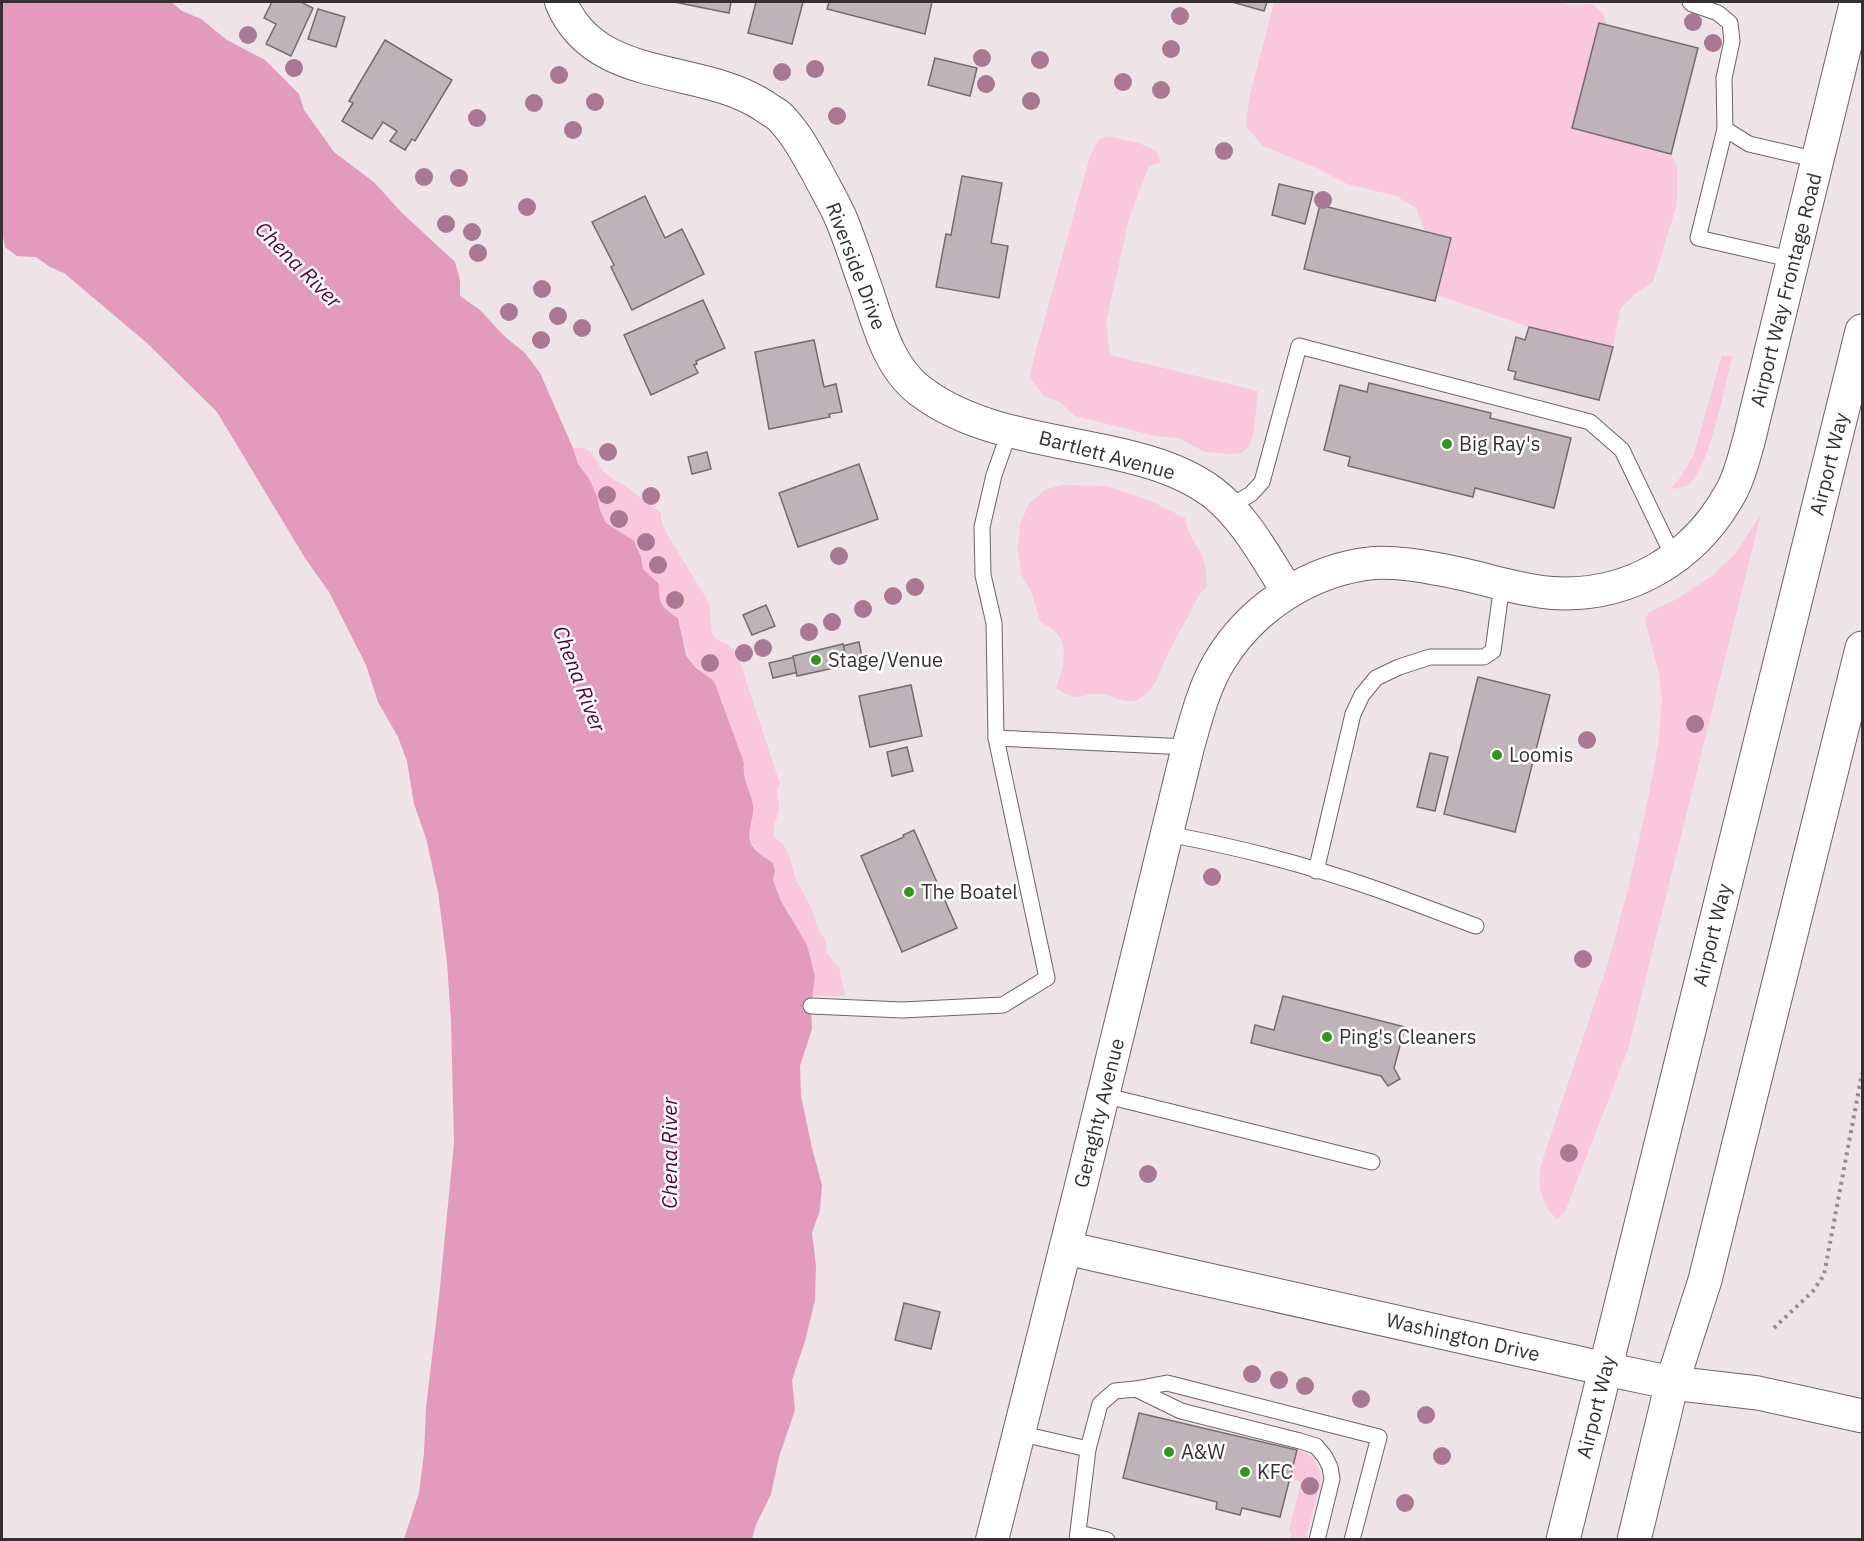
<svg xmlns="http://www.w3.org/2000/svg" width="1864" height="1541" font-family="'IBM Plex Sans',sans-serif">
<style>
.green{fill:#f9c8dd}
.water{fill:#e29bbb}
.building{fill:#beb3b8;stroke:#766c70;stroke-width:1.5}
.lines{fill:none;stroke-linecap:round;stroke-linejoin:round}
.lane-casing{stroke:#6d6367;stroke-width:17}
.street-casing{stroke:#6d6367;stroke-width:34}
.secondary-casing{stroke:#6d6367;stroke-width:35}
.primary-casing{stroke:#6d6367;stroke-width:35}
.path{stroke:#958d90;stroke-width:4;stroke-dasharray:3 4.5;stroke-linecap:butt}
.lane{stroke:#fff;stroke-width:15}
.street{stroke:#fff;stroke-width:32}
.secondary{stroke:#fff;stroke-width:33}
.primary{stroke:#fff;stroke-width:33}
.tree{fill:#a97892}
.poi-dot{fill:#31961c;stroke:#fff;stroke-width:2}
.labels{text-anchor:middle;stroke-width:5;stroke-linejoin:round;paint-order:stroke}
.street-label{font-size:20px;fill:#353032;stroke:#fff}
.poi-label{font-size:20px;fill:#353032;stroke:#fff;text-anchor:start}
.water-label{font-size:21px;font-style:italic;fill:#570136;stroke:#fff}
</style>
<rect width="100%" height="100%" fill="#eee3e7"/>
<g class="green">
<polygon points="1274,2 1555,2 1573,5 1592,4 1603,14 1607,25 1599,23 1572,128 1671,154 1677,167 1677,204 1653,282 1635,294 1620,309 1613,347 1529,327 1437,295 1451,238 1425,232 1416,208 1396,196 1347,184 1319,169 1263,146 1246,127 1249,99"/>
<polygon points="1107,136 1139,143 1156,151 1161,162 1149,166 1129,218 1106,323 1110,355 1258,391 1254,431 1249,447 1241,453 1232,454 1205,452 1178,438 1155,436 1075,416 1061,403 1044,396 1030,378 1033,361 1090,156 1098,140"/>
<path d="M1722,355L1732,357C1725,385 1710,467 1689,484C1684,488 1677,488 1671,489L1682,475L1694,454Z"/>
<path d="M573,448H584L590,451L602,470L611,478L624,485L661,513V520L666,532L709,603L712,633L717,640L726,644L737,653L780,784C773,799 780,796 779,808C778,820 772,822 774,837L783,844L790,857L796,880L811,907L817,926L826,942L827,953L839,967L845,996H812L815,976L807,945L781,901L773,880L775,871L773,863L760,854L751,843L750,826L754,807L743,775L744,763L732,733L703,672C683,658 684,639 678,618C661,607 659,604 659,584L643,569L641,557L634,541L606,523L600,510L597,496L588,477L578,464Z"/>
<path d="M1061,485L1107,486L1151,501L1185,518L1188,531L1202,555L1206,570L1207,586C1197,595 1194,606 1188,617C1181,629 1174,641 1168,653C1160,670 1155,695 1134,701C1125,704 1113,695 1103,694C1080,692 1080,705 1056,688C1062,670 1070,648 1056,632C1052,628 1045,625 1040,621L1032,593L1021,574L1018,548L1020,524L1029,504L1045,490Z"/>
<path d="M1761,514L1628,1049L1565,1212L1557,1219C1541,1204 1537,1186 1541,1165L1609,960L1628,889L1646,809L1658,746L1662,701L1659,674L1645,620L1649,612L1675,600L1713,575L1736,553Z"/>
<path d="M1297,1450C1313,1454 1320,1463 1321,1480L1306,1539H1290L1292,1532L1289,1531L1301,1482L1290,1478Z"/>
</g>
<path class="water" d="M2,2H171L182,11L201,19L227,40L265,60L299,94L304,110L334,152L375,183L400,211L455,262L460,280V296L480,310L504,336L524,352L540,373L573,448L578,464L588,477L597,496L600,510L606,523L634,541L641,557L643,569L659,584C659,604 661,607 678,618L686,655L695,667L714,681L744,763C742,779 750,790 753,805C755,817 746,831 751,844C755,852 766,858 773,863L775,871L773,880L781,901L807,945L815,976L811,1006L812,1029L800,1066L801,1096L812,1148L822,1185L820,1210L812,1233L816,1266L815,1300L805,1341L792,1380L795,1410L779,1457L771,1494L756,1525L752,1539H404L419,1493L424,1453L426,1408L439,1297L454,1143L451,1021L447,962L438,892L426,838L414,804L407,761L398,737L378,702L366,665L329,592L305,558L217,412L147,343L64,273L50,267L36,257L17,256L5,247L2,231Z"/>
<g class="building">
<polygon points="272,2 301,2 313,8 291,56 266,44 276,24 264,18"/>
<polygon points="674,2 731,2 729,13"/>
<polygon points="756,2 803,2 792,44 748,33"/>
<polygon points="829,2 932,2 925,34 827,9"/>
<polygon points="1232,2 1267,2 1264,11"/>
<polygon points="318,9 345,17 336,47 308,39"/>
<polygon points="1599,23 1698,48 1671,154 1572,128"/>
<polygon points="385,40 452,80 415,141 412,139 405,150 390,141 397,131 383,122 372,139 342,121 353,103 349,101"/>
<polygon points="935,58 977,68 970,96 928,85"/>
<polygon points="962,176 1002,183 991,243 1008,246 999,298 936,287 946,234 951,235"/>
<polygon points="1279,184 1313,192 1305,224 1272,215"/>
<polygon points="645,196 665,238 682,229 704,274 632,310 611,267 614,265 592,222"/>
<polygon points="1320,205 1451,238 1435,301 1304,269"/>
<polygon points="703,300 725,348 696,361 697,364 694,365 698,373 651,395 624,335"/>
<polygon points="1529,327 1613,347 1599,400 1514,379 1516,372 1508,370 1516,337 1525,340"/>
<polygon points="814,340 824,387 836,384 842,412 829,414 830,417 769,429 755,352"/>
<polygon points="1369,383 1491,413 1490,418 1571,438 1554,508 1475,488 1473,497 1348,466 1350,457 1324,450 1340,385 1367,392"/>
<polygon points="707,452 711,469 692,474 688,457"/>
<polygon points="859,464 878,519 798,547 779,493"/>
<polygon points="766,605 775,626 752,635 743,615"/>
<polygon points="859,642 862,657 773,678 769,663"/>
<polygon points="843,644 848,665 797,676 793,656"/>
<polygon points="1478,677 1550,695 1515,832 1444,814"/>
<polygon points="911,685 922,736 870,747 859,696"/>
<polygon points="907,747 913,771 892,776 887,752"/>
<polygon points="1430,753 1448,757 1435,811 1417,807"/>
<polygon points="914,830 957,928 902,952 861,856 904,837 903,835"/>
<polygon points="1283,996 1405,1027 1394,1068 1400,1079 1388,1086 1381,1076 1251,1043 1255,1025 1274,1030"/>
<polygon points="904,1303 940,1312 931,1349 895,1340"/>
<polygon points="1139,1413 1297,1450 1280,1517 1242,1508 1240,1515 1216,1509 1217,1502 1123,1478"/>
</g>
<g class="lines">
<defs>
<g id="lane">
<polyline points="1690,2 1692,4 1718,13 1730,23 1732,41 1724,78 1725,129 1749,144 1818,160"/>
<polyline points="1725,129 1698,238 1794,260"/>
<polyline points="1229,507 1251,494 1262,482 1299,346 1590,422 1622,450 1674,558"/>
<polyline points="996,738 1188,747"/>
<path d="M1167,834C1238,847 1308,865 1376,889C1410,901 1443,914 1476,926"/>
<polyline points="1316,871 1353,714 1362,695 1376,678 1399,667 1430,657 1484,657 1493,651 1502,584"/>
<polyline points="811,1006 902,1010 1003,1005 1047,978 996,738 994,623 983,575 982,527 994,475 1010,430"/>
<polyline points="1103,1095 1372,1162"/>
<polyline points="1136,1389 1181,1411 1300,1441 1316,1446 1325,1457 1330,1467 1332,1479 1317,1540"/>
<polyline points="1018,1433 1088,1449"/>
<polyline points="1079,1533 1107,1540"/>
<polyline points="1077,1540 1088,1449 1100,1404 1115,1391 1136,1389 1167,1383 1379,1437 1352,1540"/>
</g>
<g id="street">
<path d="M561,2C595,85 699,63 764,106C769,110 776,113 780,117C796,133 806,153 817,172C825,188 835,204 842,221C851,243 858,266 866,288C878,323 888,366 919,390C978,436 1063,439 1134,458C1162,465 1189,475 1212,492C1245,517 1266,558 1288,592"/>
<path d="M992,1540L1080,1190L1188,747C1196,719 1204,687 1219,662C1251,608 1311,569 1374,563C1394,562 1417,565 1437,569C1476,575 1513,590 1552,593C1629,598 1695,558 1731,492C1740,476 1744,457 1749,440L1856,2"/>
</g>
<polyline id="secondary" points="1066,1248 1606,1369 1672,1383 1758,1393 1862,1416"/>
<g id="primary">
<polyline points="1563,1540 1862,331"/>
<polyline points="1634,1540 1672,1383 1705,1280 1862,648"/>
</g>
</defs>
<use href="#lane" class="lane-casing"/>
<use href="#street" class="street-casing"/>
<use href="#secondary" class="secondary-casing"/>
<use href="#primary" class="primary-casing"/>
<polyline class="path" points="1774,1328 1813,1291 1824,1275 1862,1073"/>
<use href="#lane" class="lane"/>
<use href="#street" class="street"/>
<use href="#secondary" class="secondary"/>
<use href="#primary" class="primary"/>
</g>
<g class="tree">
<circle cx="1180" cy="16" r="9"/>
<circle cx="1693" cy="22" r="9"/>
<circle cx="248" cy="35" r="9"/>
<circle cx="1713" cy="43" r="9"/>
<circle cx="1171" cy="49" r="9"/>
<circle cx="982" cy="58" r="9"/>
<circle cx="1040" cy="60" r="9"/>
<circle cx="294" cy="68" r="9"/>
<circle cx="815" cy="69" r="9"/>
<circle cx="782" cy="72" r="9"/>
<circle cx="559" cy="75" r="9"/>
<circle cx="1123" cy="82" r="9"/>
<circle cx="986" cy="84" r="9"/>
<circle cx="1161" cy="90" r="9"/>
<circle cx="1031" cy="101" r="9"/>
<circle cx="595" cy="102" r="9"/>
<circle cx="534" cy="103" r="9"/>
<circle cx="837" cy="116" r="9"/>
<circle cx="477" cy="118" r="9"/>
<circle cx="573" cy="130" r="9"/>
<circle cx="1224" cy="151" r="9"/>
<circle cx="424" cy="177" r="9"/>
<circle cx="459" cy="178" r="9"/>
<circle cx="1323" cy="200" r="9"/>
<circle cx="527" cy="207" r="9"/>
<circle cx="446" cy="224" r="9"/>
<circle cx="472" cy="232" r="9"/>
<circle cx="478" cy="253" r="9"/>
<circle cx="542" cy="289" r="9"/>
<circle cx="509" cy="312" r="9"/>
<circle cx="558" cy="316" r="9"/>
<circle cx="582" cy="328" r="9"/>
<circle cx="541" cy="340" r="9"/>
<circle cx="608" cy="452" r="9"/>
<circle cx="607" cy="495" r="9"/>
<circle cx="651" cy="496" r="9"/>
<circle cx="619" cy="519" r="9"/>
<circle cx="646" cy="542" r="9"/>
<circle cx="839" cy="556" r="9"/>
<circle cx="658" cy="565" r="9"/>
<circle cx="915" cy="587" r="9"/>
<circle cx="893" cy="596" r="9"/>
<circle cx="675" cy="600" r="9"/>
<circle cx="863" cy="609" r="9"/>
<circle cx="832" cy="622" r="9"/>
<circle cx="809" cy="632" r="9"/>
<circle cx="763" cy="648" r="9"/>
<circle cx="744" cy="653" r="9"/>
<circle cx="710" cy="663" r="9"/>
<circle cx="1695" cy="724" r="9"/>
<circle cx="1587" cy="740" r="9"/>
<circle cx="1212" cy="877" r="9"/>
<circle cx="1583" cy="959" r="9"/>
<circle cx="1569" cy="1153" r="9"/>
<circle cx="1148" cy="1174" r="9"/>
<circle cx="1252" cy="1374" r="9"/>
<circle cx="1279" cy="1380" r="9"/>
<circle cx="1305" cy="1386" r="9"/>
<circle cx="1361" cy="1399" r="9"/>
<circle cx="1426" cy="1415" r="9"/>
<circle cx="1442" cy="1456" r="9"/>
<circle cx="1310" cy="1486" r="9"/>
<circle cx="1405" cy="1503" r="9"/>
</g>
<g class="poi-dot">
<circle cx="1447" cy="444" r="6"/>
<circle cx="816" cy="660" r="6"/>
<circle cx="1497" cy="755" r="6"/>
<circle cx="909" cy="892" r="6"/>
<circle cx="1327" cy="1037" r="6"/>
<circle cx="1169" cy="1452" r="6"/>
<circle cx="1245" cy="1472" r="6"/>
</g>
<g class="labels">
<g class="street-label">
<text transform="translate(856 266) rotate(69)" y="7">Riverside Drive</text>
<text transform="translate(1786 290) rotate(-76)" y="7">Airport Way Frontage Road</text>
<text transform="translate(1107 455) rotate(15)" y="7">Bartlett Avenue</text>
<text transform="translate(1829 464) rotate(-76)" y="7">Airport Way</text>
<text transform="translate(1712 935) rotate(-76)" y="7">Airport Way</text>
<text transform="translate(1099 1113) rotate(-76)" y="7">Geraghty Avenue</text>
<text transform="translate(1463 1337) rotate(13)" y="7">Washington Drive</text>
<text transform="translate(1596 1407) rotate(-76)" y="7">Airport Way</text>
</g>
<g class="poi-label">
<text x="1459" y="451">Big Ray's</text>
<text x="828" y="667">Stage/Venue</text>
<text x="1509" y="762">Loomis</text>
<text x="921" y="899">The Boatel</text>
<text x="1339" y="1044">Ping's Cleaners</text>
<text x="1181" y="1459">A&amp;W</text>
<text x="1257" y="1479">KFC</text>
</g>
<g class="water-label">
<text transform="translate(298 265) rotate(45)" y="7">Chena River</text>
<text transform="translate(579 679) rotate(69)" y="7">Chena River</text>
<text transform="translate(670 1153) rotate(-90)" y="7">Chena River</text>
</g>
</g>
<rect width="1864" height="1541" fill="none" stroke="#353032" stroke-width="6"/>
</svg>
